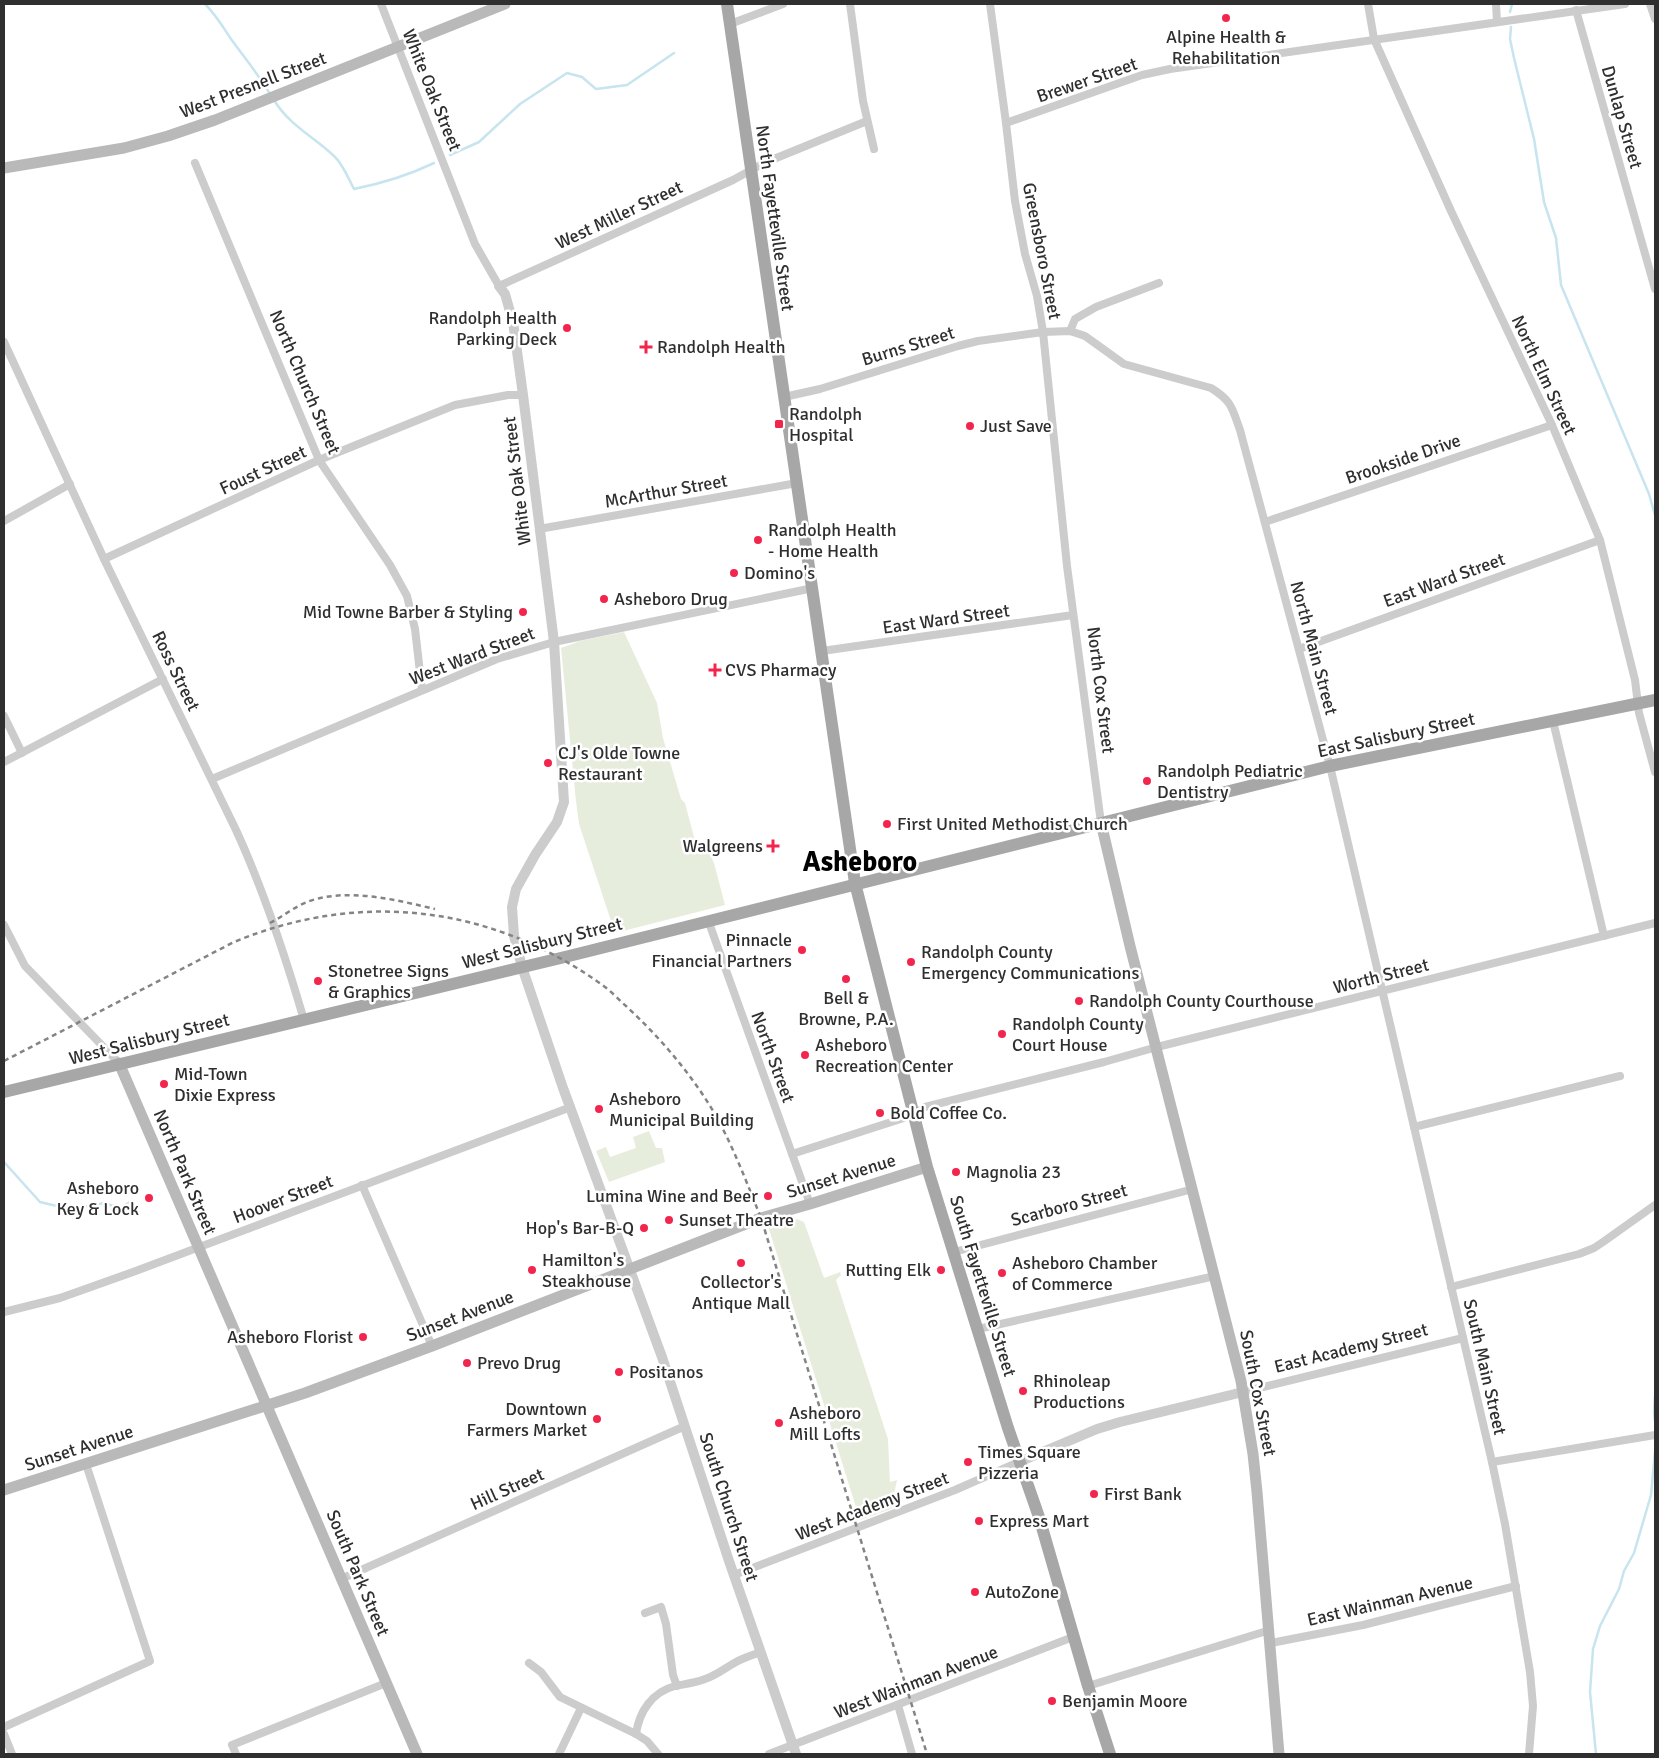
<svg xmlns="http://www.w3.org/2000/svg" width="1659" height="1758" font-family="Signika,sans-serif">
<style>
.green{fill:#e7eddc}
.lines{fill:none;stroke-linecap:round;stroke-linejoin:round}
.stream{stroke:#c7e4ef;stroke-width:2.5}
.minor{stroke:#ccc;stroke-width:8}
.tertiary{stroke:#ccc;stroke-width:10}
.secondary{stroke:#b9b9b9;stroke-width:11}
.primary{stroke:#a7a7a7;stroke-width:12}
.rail{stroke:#848484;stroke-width:2.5;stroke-dasharray:5 4;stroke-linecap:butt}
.poi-dot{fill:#f2254d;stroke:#fff;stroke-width:2}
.labels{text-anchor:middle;stroke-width:5;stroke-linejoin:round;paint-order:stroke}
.poi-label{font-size:18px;fill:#2f2f2f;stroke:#fff;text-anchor:start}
.street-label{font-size:18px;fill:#2f2f2f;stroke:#fff}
.town-label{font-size:28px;font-weight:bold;fill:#000;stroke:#fff}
</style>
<rect width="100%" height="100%" fill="#fff"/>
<g class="green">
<polygon points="624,632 657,703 663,738 681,799 685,803 698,852 708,850 714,863 725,905 615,933 579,824 576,801 561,648 580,641"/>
<polygon points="649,1131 656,1148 662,1148 665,1162 609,1182 596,1151 606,1147 610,1157 636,1148 633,1137"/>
<polygon points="797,1219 804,1222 824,1278 840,1272 841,1275 836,1280 888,1439 890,1482 897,1480 891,1509 860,1520 768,1226 771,1226 773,1227"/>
</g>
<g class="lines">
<g class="stream">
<path d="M205,4C216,15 223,27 231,39C244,57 258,74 270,94"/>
<polyline points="1510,12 1512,4"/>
<polyline points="1511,27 1510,39 1514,58 1534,139 1544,202 1556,238 1561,285 1649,494 1655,515"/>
<path d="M274,100C289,125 314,137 334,156C343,164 348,178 354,189C384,183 407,176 434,163"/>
<polyline points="450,155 479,142 520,104 567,73 582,77 596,89 627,85 674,53"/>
<polyline points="4,1162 40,1202 65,1208 90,1206 104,1203 119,1208 130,1202"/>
<polyline points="1655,1395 1654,1412 1655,1421"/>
<polyline points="1596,1754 1590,1692 1593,1649 1600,1626 1619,1589 1624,1571 1634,1553 1651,1495 1655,1452"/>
</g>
<g class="minor">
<polyline points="381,4 475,244 499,286 733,180 764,163 867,121"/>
<polyline points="850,4 863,101 874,149"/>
<path d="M990,4L1006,123L1015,201L1025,254L1037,296L1043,332L1070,331L1085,336L1124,364L1211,388C1232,401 1232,408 1240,430L1330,766L1492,1462L1505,1524L1530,1672L1533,1706L1529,1754"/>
<polyline points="1368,4 1374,39 1451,211 1552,425 1600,540 1635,680 1639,713 1655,772"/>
<polyline points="1496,4 1497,22"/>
<polyline points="1650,4 1655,19"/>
<polyline points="1576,10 1655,289"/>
<polyline points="730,24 783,4"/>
<polyline points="1006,123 1142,75 1170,69 1625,4"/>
<polyline points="195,163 319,460 390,565 407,596 415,629 422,690"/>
<polyline points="1070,331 1075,319 1096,307 1159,283"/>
<path d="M4,342L104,559L236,830C264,891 285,955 304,1020"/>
<polyline points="784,397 820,389 958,346 978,341 1043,332 1067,566 1101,823"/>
<polyline points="4,521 70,484"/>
<polyline points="1265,522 1552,425"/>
<polyline points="539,529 797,483"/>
<polyline points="104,559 319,460 455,405 508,395 523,395"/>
<polyline points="1299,649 1600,540"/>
<polyline points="822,651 1073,615"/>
<polyline points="4,716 22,753"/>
<polyline points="1553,721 1604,936"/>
<polyline points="4,762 163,679"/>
<polyline points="212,779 497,659 554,642 813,588"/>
<polyline points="708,920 810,1204"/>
<polyline points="4,925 25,966 119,1063"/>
<polyline points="1414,1127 1620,1076"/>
<polyline points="792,1154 913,1115 925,1107 1104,1062 1157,1047 1655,923"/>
<polyline points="362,1185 432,1346"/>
<polyline points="954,1252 1193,1189"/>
<polyline points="1451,1287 1579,1254 1594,1248 1603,1242 1655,1205"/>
<polyline points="4,1312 60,1298 133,1272 571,1107"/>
<polyline points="978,1329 1215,1276"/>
<polyline points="1243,1392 1463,1338"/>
<polyline points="1492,1462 1655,1435"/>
<polyline points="734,1575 955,1490 1019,1462"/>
<polyline points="341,1579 685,1426"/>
<polyline points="645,1613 661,1607 666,1624 673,1675 677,1686"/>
<polyline points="1271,1643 1363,1625 1516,1586"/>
<polyline points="529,1663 541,1672 560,1697 636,1734 647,1741 658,1754"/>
<polyline points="1088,1686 1270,1630"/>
<polyline points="898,1705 912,1754"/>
<polyline points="4,1727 150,1661 86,1464"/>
<polyline points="4,1734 12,1754"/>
<path d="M636,1734C639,1712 652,1692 675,1686C685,1684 695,1683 705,1679C717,1675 725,1668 736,1662C743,1658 753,1655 761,1652"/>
<polyline points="236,1754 232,1745 386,1683"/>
<polyline points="559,1754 581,1708"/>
<polyline points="769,1754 1073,1637"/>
</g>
<g class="tertiary">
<polyline points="499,286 505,294 513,322 523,395 554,642 564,802 557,822 535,855 516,889 512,907 514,936 522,967 563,1088 662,1357 729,1561 796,1754"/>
<polyline points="1019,1462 1097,1429 1120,1422 1243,1392"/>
</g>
<g class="secondary">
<polyline points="4,168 124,148 168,136 215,120 505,4"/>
<polyline points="1101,823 1130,946 1241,1381 1253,1454 1257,1492 1279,1754"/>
<polyline points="119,1063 417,1754"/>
<polyline points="4,1490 305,1393 432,1346 761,1218 810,1204 927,1167"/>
</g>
<g class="primary">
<polyline points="727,4 855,883 927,1167 1008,1428 1039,1517 1088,1686 1110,1754"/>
<polyline points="4,1092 569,956 1330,766 1655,700"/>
</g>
<g class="rail">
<path d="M270,923C282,917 294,907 307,902C347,887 396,900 435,909"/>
<path d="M4,1061L234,942C360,890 490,905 601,984C610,990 618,999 626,1006C655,1033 681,1062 703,1095C728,1132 744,1176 761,1218L927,1754"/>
</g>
</g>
<g class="poi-dot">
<circle cx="1226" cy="18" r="5"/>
<circle cx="567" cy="328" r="5"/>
<path d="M643.5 339.5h5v5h5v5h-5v5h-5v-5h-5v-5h5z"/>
<rect x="774" y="419" width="10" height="10" rx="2.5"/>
<circle cx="970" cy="426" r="5"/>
<circle cx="758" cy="540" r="5"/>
<circle cx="734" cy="573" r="5"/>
<circle cx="604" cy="599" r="5"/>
<circle cx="523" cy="612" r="5"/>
<path d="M712.5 662.5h5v5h5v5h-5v5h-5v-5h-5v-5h5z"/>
<circle cx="548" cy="763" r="5"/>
<circle cx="1147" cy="781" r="5"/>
<circle cx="887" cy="824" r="5"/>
<path d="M770.5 838.5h5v5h5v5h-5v5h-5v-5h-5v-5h5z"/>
<circle cx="802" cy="950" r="5"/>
<circle cx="911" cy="962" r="5"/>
<circle cx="846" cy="979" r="5"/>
<circle cx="318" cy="981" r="5"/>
<circle cx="1079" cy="1001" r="5"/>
<circle cx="1002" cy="1034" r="5"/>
<circle cx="805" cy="1055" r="5"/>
<circle cx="164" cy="1084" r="5"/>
<circle cx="599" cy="1109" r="5"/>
<circle cx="880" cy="1113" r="5"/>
<circle cx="956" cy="1172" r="5"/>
<circle cx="768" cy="1196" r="5"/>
<circle cx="149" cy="1198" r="5"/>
<circle cx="669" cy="1220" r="5"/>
<circle cx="644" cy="1228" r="5"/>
<circle cx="741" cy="1263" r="5"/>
<circle cx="532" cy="1270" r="5"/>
<circle cx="941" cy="1270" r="5"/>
<circle cx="1002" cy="1273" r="5"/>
<circle cx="363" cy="1337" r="5"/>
<circle cx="467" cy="1363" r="5"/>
<circle cx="619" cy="1372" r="5"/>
<circle cx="1023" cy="1391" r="5"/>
<circle cx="597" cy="1419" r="5"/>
<circle cx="779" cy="1423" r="5"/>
<circle cx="968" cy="1462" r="5"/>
<circle cx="1094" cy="1494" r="5"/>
<circle cx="979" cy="1521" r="5"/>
<circle cx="975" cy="1592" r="5"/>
<circle cx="1052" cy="1701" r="5"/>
</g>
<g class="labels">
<g class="poi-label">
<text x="1226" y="43" text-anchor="middle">Alpine Health &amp;<tspan x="1226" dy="21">Rehabilitation</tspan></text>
<text x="557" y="324" text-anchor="end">Randolph Health<tspan x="557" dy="21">Parking Deck</tspan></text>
<text x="657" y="353">Randolph Health</text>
<text x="789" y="420">Randolph<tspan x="789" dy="21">Hospital</tspan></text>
<text x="980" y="432">Just Save</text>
<text x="768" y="536">Randolph Health<tspan x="768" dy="21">- Home Health</tspan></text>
<text x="744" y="579">Domino's</text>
<text x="614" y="605">Asheboro Drug</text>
<text x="513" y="618" text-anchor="end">Mid Towne Barber &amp; Styling</text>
<text x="725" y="676">CVS Pharmacy</text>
<text x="558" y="759">CJ's Olde Towne<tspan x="558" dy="21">Restaurant</tspan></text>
<text x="1157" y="777">Randolph Pediatric<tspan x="1157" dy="21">Dentistry</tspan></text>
<text x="897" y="830">First United Methodist Church</text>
<text x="763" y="852" text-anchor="end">Walgreens</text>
<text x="792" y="946" text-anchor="end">Pinnacle<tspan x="792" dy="21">Financial Partners</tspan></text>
<text x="921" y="958">Randolph County<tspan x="921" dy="21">Emergency Communications</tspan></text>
<text x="328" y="977">Stonetree Signs<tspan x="328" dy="21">&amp; Graphics</tspan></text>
<text x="846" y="1004" text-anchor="middle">Bell &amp;<tspan x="846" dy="21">Browne, P.A.</tspan></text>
<text x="1089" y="1007">Randolph County Courthouse</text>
<text x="1012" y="1030">Randolph County<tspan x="1012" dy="21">Court House</tspan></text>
<text x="815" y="1051">Asheboro<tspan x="815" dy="21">Recreation Center</tspan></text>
<text x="174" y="1080">Mid-Town<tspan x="174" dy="21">Dixie Express</tspan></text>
<text x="609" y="1105">Asheboro<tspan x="609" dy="21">Municipal Building</tspan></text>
<text x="890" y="1119">Bold Coffee Co.</text>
<text x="966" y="1178">Magnolia 23</text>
<text x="139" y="1194" text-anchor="end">Asheboro<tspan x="139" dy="21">Key &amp; Lock</tspan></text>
<text x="758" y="1202" text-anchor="end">Lumina Wine and Beer</text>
<text x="679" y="1226">Sunset Theatre</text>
<text x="634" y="1234" text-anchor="end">Hop's Bar-B-Q</text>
<text x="542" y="1266">Hamilton's<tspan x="542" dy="21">Steakhouse</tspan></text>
<text x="1012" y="1269">Asheboro Chamber<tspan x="1012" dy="21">of Commerce</tspan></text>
<text x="931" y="1276" text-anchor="end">Rutting Elk</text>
<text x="741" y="1288" text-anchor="middle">Collector's<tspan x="741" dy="21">Antique Mall</tspan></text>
<text x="353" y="1343" text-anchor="end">Asheboro Florist</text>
<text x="477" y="1369">Prevo Drug</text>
<text x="629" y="1378">Positanos</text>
<text x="1033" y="1387">Rhinoleap<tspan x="1033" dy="21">Productions</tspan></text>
<text x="587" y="1415" text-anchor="end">Downtown<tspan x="587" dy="21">Farmers Market</tspan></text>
<text x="789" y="1419">Asheboro<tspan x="789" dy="21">Mill Lofts</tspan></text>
<text x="978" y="1458">Times Square<tspan x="978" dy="21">Pizzeria</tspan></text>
<text x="1104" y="1500">First Bank</text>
<text x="989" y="1527">Express Mart</text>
<text x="985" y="1598">AutoZone</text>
<text x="1062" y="1707">Benjamin Moore</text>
</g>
<g class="street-label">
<text transform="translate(1087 80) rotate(-19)" y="6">Brewer Street</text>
<text transform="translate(253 85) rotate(-21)" y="6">West Presnell Street</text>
<text transform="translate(432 90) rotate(68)" y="6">White Oak Street</text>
<text transform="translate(1622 117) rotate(74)" y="6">Dunlap Street</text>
<text transform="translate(619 215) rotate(-25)" y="6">West Miller Street</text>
<text transform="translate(775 218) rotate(82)" y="6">North Fayetteville Street</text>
<text transform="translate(1042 251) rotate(79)" y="6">Greensboro Street</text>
<text transform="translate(908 346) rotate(-17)" y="6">Burns Street</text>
<text transform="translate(1544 375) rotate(65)" y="6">North Elm Street</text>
<text transform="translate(305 382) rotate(67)" y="6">North Church Street</text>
<text transform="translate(1403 459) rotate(-19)" y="6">Brookside Drive</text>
<text transform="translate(263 470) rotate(-25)" y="6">Foust Street</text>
<text transform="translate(517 481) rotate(-97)" y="6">White Oak Street</text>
<text transform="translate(666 491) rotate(-10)" y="6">McArthur Street</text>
<text transform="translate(1444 580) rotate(-20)" y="6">East Ward Street</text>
<text transform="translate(946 619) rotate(-8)" y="6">East Ward Street</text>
<text transform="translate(1314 648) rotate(75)" y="6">North Main Street</text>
<text transform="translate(472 656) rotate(-21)" y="6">West Ward Street</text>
<text transform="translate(176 671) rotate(64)" y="6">Ross Street</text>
<text transform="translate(1101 690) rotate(83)" y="6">North Cox Street</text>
<text transform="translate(1396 735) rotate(-12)" y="6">East Salisbury Street</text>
<text transform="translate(542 943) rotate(-14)" y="6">West Salisbury Street</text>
<text transform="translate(1381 976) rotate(-14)" y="6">Worth Street</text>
<text transform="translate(149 1039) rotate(-14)" y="6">West Salisbury Street</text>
<text transform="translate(773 1057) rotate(70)" y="6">North Street</text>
<text transform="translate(185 1172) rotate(67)" y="6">North Park Street</text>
<text transform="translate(841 1176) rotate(-17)" y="6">Sunset Avenue</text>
<text transform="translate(283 1199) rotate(-21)" y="6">Hoover Street</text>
<text transform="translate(1069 1205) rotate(-15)" y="6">Scarboro Street</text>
<text transform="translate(983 1286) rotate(73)" y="6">South Fayetteville Street</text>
<text transform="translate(460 1316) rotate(-21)" y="6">Sunset Avenue</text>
<text transform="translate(1351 1348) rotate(-14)" y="6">East Academy Street</text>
<text transform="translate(1485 1367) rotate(77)" y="6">South Main Street</text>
<text transform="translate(1258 1393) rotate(79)" y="6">South Cox Street</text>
<text transform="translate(79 1448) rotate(-18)" y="6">Sunset Avenue</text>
<text transform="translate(507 1489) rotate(-24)" y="6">Hill Street</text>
<text transform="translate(872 1506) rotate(-21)" y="6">West Academy Street</text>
<text transform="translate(729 1507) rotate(72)" y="6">South Church Street</text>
<text transform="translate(358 1573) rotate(67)" y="6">South Park Street</text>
<text transform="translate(1390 1601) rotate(-13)" y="6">East Wainman Avenue</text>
<text transform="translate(916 1682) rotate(-21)" y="6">West Wainman Avenue</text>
</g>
<g class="town-label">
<text x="860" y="871">Asheboro</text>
</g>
</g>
<rect width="1659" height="1758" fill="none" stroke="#2f2f2f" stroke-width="10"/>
</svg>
